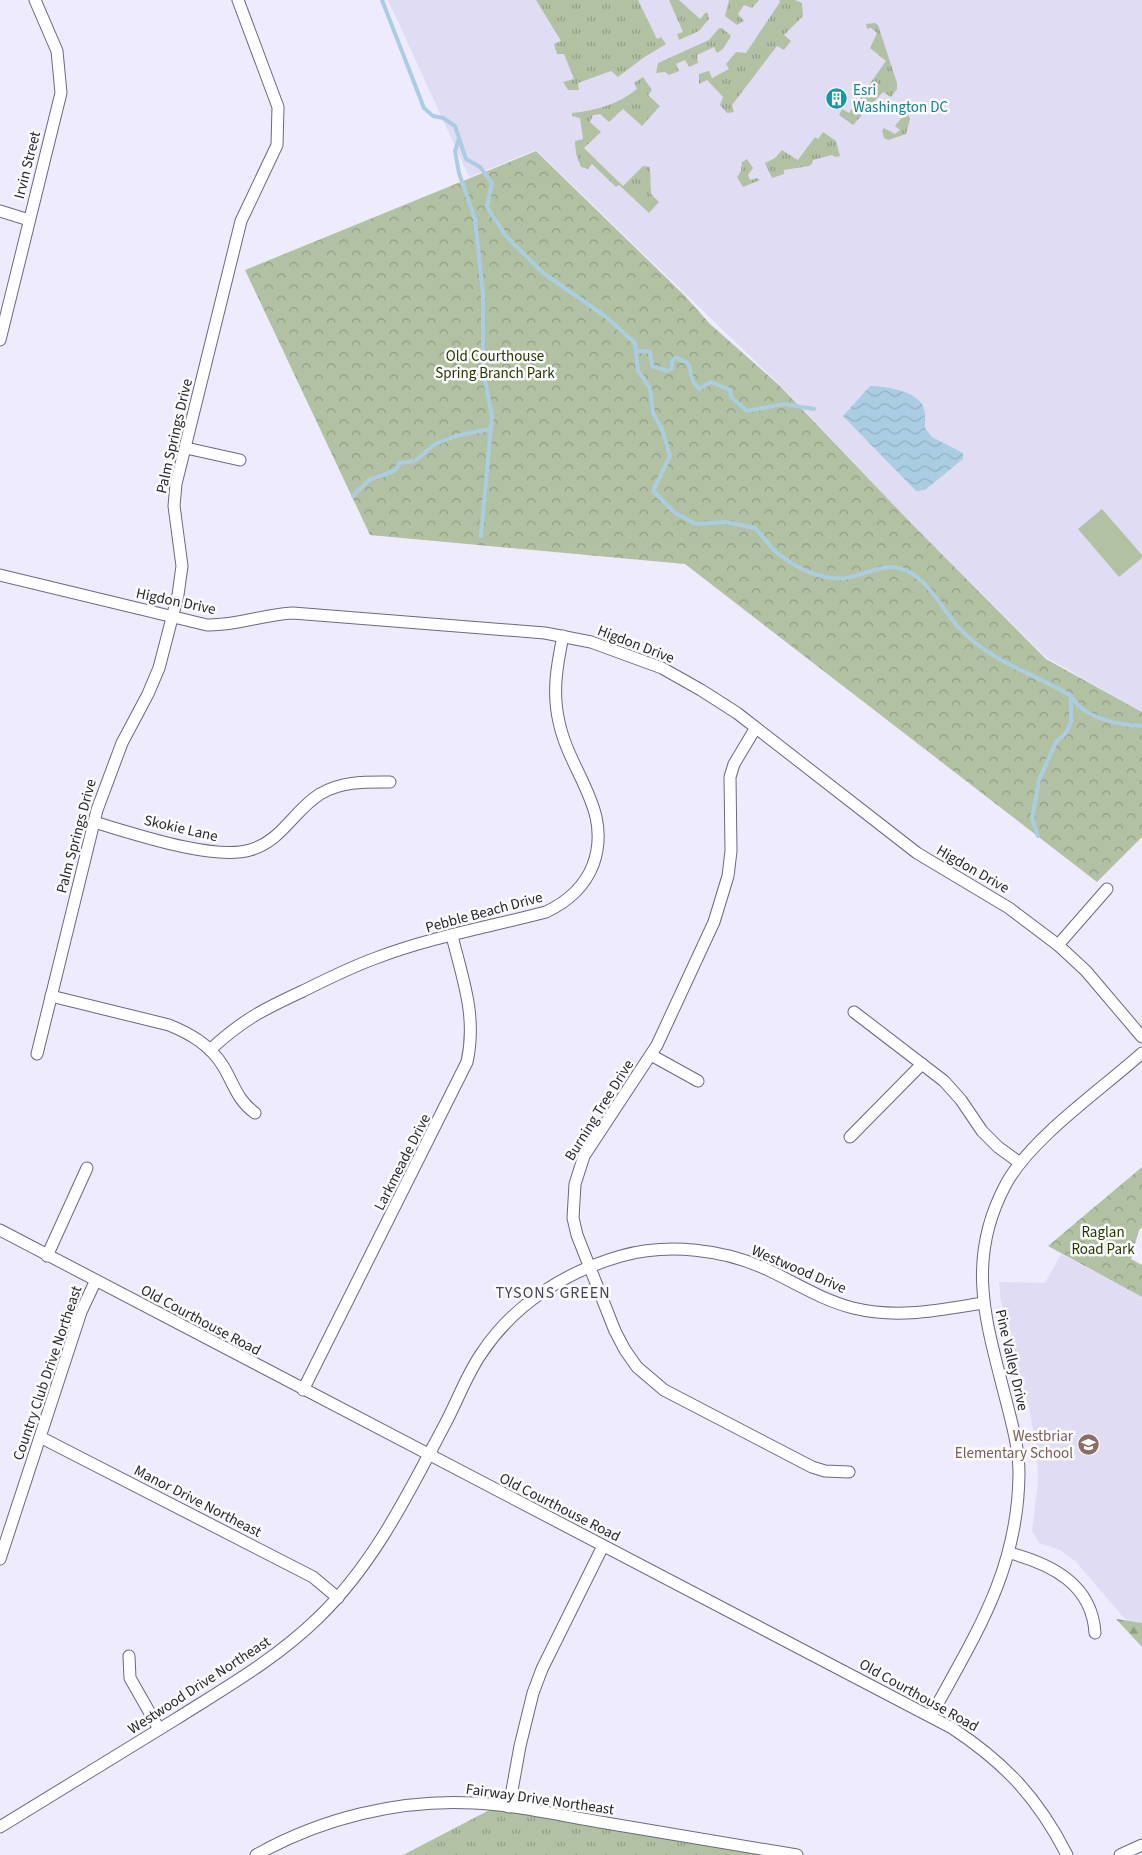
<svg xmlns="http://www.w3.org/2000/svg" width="1142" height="1855" font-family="'Source Sans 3',sans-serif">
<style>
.built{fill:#e0dcf4}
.grass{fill:url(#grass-tufts)}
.forest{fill:url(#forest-firs)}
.park{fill:url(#park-crowns)}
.pitch{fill:#b3c1a3}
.water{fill:url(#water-waves)}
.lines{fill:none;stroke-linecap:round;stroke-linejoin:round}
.stream{stroke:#abcde4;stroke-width:4}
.minor-casing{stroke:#6d697d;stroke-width:13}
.minor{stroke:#fff;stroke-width:11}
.labels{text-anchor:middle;stroke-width:5;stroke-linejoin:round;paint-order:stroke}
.culture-label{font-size:15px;fill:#0d838f;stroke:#fbfbfb;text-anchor:start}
.street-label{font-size:15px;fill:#28272f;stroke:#fbfbfb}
.park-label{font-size:15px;fill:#263802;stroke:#fbfbfb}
.education-label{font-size:15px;fill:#785e54;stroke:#fbfbfb;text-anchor:end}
.neighbourhood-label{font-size:16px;letter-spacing:1px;fill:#474356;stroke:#fbfbfb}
</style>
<defs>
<pattern id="grass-tufts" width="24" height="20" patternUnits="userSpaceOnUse" patternTransform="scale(1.25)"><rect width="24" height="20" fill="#b3c1a3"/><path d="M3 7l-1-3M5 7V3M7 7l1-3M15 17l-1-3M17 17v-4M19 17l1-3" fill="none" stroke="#929d85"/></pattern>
<pattern id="forest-firs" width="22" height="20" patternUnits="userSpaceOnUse" patternTransform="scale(1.25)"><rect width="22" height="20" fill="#b3c1a3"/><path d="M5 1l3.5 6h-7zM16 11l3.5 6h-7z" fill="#929d85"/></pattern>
<pattern id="park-crowns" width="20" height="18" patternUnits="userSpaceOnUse" patternTransform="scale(1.25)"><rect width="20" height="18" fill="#b3c1a3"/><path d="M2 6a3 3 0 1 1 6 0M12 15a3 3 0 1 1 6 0" fill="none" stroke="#929d85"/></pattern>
<pattern id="water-waves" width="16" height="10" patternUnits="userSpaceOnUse" patternTransform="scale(1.25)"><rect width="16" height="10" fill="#abcde4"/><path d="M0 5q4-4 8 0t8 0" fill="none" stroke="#93b0c4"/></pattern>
</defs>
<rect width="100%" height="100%" fill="#efebfe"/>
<g class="built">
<polygon points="388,0 1142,0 1142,712 1046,657 908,520 780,385 536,150 469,177"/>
<polygon points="1061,1254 1142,1297 1142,1639 1076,1562 1060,1550 1039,1543 1032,1531 1038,1482 1037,1451 1029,1408 1001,1302 999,1282 1045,1283"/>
</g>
<g class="grass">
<polygon points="536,0 638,0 656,37 657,39 661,37 666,44 643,58 618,77 611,71 578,83 579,90 568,90 563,82 574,79 564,54 557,54 554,44 561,41"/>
<polygon points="669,0 679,0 700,19 705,13 708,13 709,19 699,31 679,40 677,34 683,32"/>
<polygon points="729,0 759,0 752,8 744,5 738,14 744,21 737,25 725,16"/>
<polygon points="779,0 795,0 802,3 803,16 784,35 791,41 784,50 777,46 732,105 734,112 727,113 720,105 723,97 707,80 699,84 699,74 709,71 712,78 729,69 726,64 736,52 746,53 780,2"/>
<polygon points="875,23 878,25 897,83 897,89 891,97 883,92 853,125 839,115 842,109 849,113 886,61 870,48 877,33 871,28 867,29 866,24"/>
<polygon points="719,28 722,28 731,36 723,49 717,53 714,47 697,55 698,63 689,67 685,60 676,64 679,71 669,75 665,72 656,73 658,63 709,40"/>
<path d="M643,77L652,90L648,95L660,106L642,126L623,109L609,122L600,114L593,115L590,122L601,132L584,148L623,186L643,166L650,167L651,194L659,202L649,213L619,185L616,187L592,164L588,169L581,167C577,159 575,150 575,141L583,139L580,118L572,116V113C594,111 619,104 637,89L634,83Z"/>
<polygon points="900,106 905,106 910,119 906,134 888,140 884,138 882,131 884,128 895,134 900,130 895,126 903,116 898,109"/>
<polygon points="823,132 836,141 840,156 835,157 832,155 813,160 812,164 809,166 784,170 784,174 772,178 765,163 775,158 782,150 798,160 815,137 818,139"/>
<polygon points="747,159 753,168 748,175 750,180 757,178 760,180 743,187 737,177 741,171 742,162"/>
<polygon points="499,1805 797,1855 403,1855"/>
</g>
<polygon class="forest" points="1116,1619 1142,1623 1142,1647"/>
<g class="park">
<polygon points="536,151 686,297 710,324 780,386 909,521 1046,659 1142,712 1142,837 1097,882 685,564 370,535 245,270"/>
<polygon points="1142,1167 1142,1227 1139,1230 1131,1259 1142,1265 1142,1297 1048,1246"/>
</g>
<polygon class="pitch" points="1102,509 1142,555 1142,558 1119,577 1078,529"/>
<path class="water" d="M870,386C885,386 913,391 922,404C926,411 925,420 925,428L932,437L963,453V459L925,490L916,491L843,416Z"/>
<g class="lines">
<g class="stream">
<path d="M382,0L424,108L433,116L443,118L455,126L466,159L480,167L492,183L487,207L506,236L543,273L605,316L635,343L638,371L650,388L653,413L662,429L670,456L653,491L675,513L696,524L726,522L755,528C762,535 768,544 775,551C794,568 825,583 851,577C872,572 888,561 909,572C932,584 942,610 959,628C993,663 1028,671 1068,694C1074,698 1076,704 1081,708C1098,721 1121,725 1142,726"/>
<polyline points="459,139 455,151 459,173 475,219 483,293 483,370 492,416 481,536"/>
<path d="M636,351L650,352L652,366L667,371L672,369V361L676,358C695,365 687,363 692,379C693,382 697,386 699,389L711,382L730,390L731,397L747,411L784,404L814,409"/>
<polyline points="353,496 369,480 394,471 400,463 415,461 435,444 456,436 490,429"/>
<polyline points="1038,836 1032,819 1039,780 1056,742 1066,733 1071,722 1071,696"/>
</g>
<defs>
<g id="minor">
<polyline points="0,211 29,220"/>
<polyline points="0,340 61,93 57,51 35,0"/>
<polyline points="186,448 240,460"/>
<path d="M0,575L207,625C237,626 264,614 293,613L545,633L591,642L662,668L701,690L737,713L917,853L1009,908L1058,945L1086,971L1142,1037"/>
<polyline points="755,729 734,764 730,777 731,851 728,876 714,922 657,1045 584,1156 575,1184 573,1218 577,1235 615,1331 625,1350 637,1367 664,1390 812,1467 825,1471 849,1472"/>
<path d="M94,822C132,833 213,861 250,850C282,841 293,811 320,794C342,781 366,782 390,782"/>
<polyline points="1058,945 1107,889"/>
<path d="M51,996L169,1025C191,1034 210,1045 223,1066C234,1084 237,1100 255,1113"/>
<polyline points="854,1012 944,1081 961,1100 982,1131 998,1147 1020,1163"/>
<path d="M210,1050C242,1020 264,1009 303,991C327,979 351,967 376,958C431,937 489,927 546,912C567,902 584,888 593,865C613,810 570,774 559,722C552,692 557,665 563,636"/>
<polyline points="37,1054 97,810 122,743 148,694 159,668 178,595 182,566 174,506 176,484 241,221 277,145 278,107 238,0"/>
<polyline points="651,1055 698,1081"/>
<polyline points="850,1137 922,1064"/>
<path d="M0,1230L952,1728C1005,1763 1038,1798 1067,1855"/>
<polyline points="47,1256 87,1168"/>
<path d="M303,1390L467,1062C477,1017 463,980 452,936"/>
<polyline points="40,1437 313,1577 338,1598"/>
<path d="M1010,1553C1051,1564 1092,1584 1095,1633"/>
<polyline points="0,1559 81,1312 95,1282"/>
<polyline points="129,1656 130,1678 159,1729"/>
<path d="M931,1716C975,1635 1018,1571 1019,1474C1019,1449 1013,1428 1007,1404C987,1324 964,1262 1006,1184C1032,1137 1101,1090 1142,1053"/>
<polyline points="509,1807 520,1746 533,1693 542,1669 603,1546"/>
<path d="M0,1827C59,1791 117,1755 176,1719C225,1688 276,1659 318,1618C374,1564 408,1494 444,1426C457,1402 466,1376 481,1354C514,1304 565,1272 621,1256C668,1243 724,1249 768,1270C796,1283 822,1300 853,1308C898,1319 939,1310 983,1303"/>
<path d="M256,1855C322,1818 399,1799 474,1803C518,1805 562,1816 606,1823C669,1834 733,1844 797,1855"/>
<polyline points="1120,1855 1142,1845"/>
</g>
</defs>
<use href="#minor" class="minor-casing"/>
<use href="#minor" class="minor"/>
</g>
<defs>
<symbol id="building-disc" viewBox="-11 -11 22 22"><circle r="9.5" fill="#0f9aa8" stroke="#fbfbfb"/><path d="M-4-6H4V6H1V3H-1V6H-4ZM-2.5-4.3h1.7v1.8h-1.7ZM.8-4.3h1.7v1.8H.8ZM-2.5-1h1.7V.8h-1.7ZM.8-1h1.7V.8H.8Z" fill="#fff"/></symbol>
<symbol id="school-disc" viewBox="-11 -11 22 22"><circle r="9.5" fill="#8d6e63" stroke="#fbfbfb"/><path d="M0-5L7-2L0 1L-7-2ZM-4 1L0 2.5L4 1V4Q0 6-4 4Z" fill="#fff"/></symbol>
</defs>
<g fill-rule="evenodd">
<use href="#building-disc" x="824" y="86" width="25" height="25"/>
<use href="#school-disc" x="1076" y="1432" width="25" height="25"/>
</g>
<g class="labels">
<g class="culture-label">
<text x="853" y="95">Esri<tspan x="853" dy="17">Washington DC</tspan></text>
</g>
<g class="street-label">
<text transform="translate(27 165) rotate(-76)" y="5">Irvin Street</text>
<text transform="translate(174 436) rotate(-77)" y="5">Palm Springs Drive</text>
<text transform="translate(176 601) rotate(12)" y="5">Higdon Drive</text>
<text transform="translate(636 644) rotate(21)" y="5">Higdon Drive</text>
<text transform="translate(181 828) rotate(13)" y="5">Skokie Lane</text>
<text transform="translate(76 836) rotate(-75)" y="5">Palm Springs Drive</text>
<text transform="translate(973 869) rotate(30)" y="5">Higdon Drive</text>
<text transform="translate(484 912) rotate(-15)" y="5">Pebble Beach Drive</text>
<text transform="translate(599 1110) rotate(-58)" y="5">Burning Tree Drive</text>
<text transform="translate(402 1162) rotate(-63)" y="5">Larkmeade Drive</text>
<text transform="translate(799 1269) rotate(23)" y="5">Westwood Drive</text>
<text transform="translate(201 1320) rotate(28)" y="5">Old Courthouse Road</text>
<text transform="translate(1012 1360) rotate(77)" y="5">Pine Valley Drive</text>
<text transform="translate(47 1373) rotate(-71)" y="5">Country Club Drive Northeast</text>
<text transform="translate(198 1501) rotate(27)" y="5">Manor Drive Northeast</text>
<text transform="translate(560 1507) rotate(27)" y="5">Old Courthouse Road</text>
<text transform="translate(199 1685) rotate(-33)" y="5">Westwood Drive Northeast</text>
<text transform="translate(919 1695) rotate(29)" y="5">Old Courthouse Road</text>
<text transform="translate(540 1799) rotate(8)" y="5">Fairway Drive Northeast</text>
</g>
<g class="park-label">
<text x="495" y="361">Old Courthouse<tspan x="495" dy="17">Spring Branch Park</tspan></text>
<text x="1103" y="1237">Raglan<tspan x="1103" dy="17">Road Park</tspan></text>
</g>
<g class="education-label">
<text x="1073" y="1441">Westbriar<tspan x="1073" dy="17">Elementary School</tspan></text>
</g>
<g class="neighbourhood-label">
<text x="553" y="1298">TYSONS GREEN</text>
</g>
</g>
</svg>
